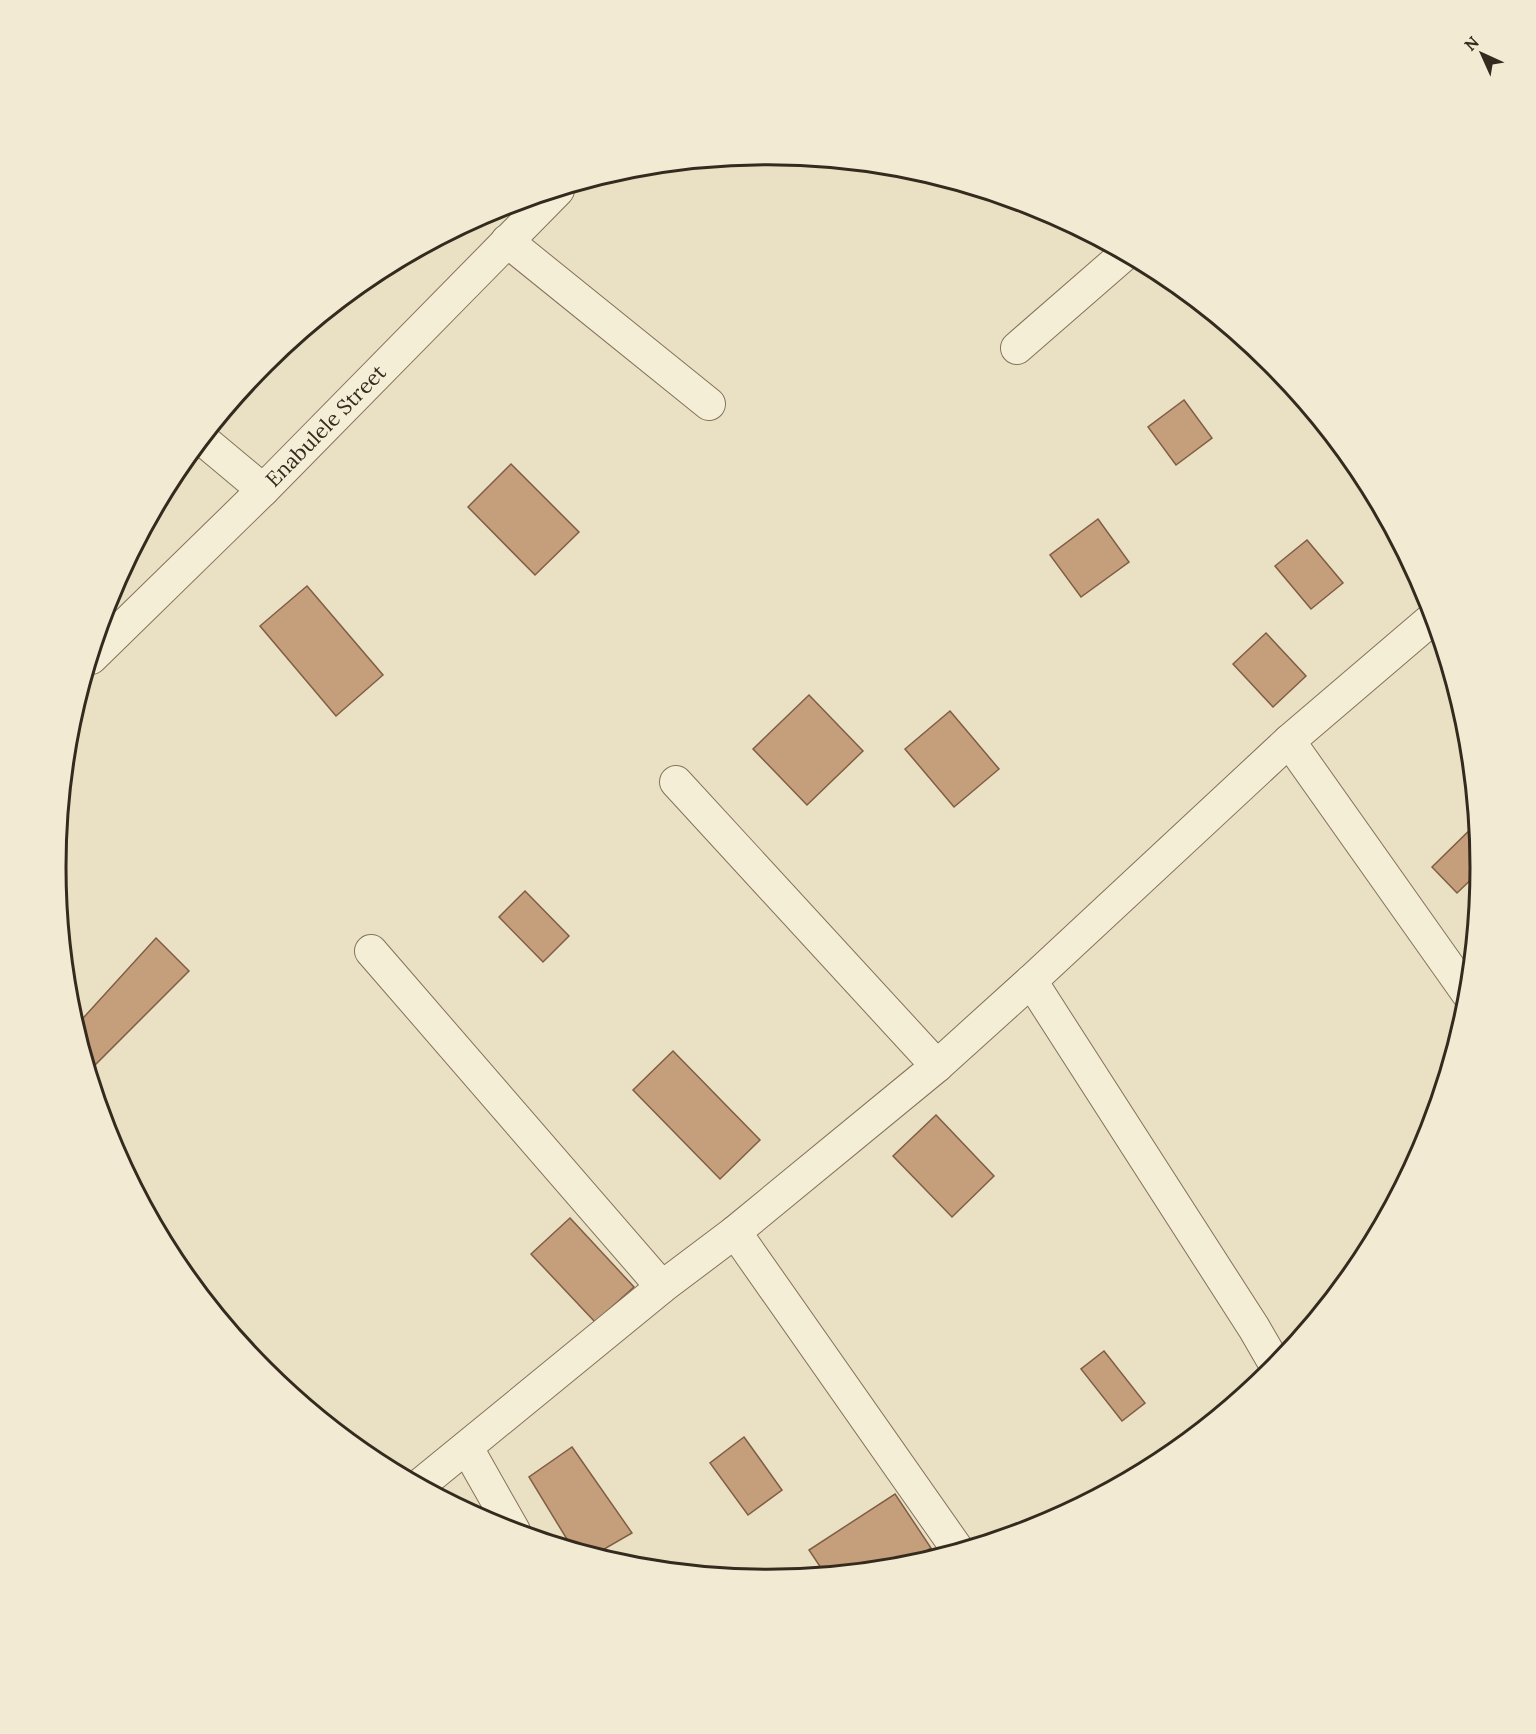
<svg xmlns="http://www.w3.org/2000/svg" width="1536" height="1734" font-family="Lora,serif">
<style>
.building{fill:#c59e7c;stroke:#805e44;stroke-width:1.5}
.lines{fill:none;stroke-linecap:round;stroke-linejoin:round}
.minor-casing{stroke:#83725c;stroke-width:34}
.minor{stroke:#f5eed6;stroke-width:32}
.labels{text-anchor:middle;stroke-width:5;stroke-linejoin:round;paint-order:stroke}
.street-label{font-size:21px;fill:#342a1e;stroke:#f2ead2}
.rim{fill:none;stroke:#342a1e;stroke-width:3}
</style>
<rect width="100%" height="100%" fill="#eae0c3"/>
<g class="building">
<polygon points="1184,400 1212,438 1176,465 1148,427"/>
<polygon points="511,464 579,532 535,575 468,507"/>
<polygon points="1098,519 1129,562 1081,597 1050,555"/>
<polygon points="1307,540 1343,583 1311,609 1275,566"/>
<polygon points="307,586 383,675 336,716 260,626"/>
<polygon points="1266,633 1306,676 1273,707 1233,664"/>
<polygon points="809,695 863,751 807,805 753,749"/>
<polygon points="950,711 999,769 954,807 905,749"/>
<polygon points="1476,824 1480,871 1457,893 1432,867"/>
<polygon points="525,891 569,936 543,962 499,917"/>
<polygon points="156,938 189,971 89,1071 75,1027"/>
<polygon points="673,1051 760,1140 720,1179 633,1090"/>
<polygon points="936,1115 994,1176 952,1217 893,1156"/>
<polygon points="570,1218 634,1287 595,1322 531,1254"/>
<polygon points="1104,1351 1145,1403 1122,1421 1081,1369"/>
<polygon points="744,1437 782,1490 748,1515 710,1463"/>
<polygon points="572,1447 632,1533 594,1555 573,1549 529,1477"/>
<polygon points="895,1494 931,1548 903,1566 825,1574 809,1550"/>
</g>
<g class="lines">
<defs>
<g id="minor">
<polyline points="507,241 709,404"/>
<polyline points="1017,348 1125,254"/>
<polyline points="202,439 263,490"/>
<path id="s1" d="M91,658L263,490L558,190"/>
<polyline points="1289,741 1468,994"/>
<polyline points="676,782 937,1066"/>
<polyline points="371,951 662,1287"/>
<polyline points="1031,981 1254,1328 1276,1366"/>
<polyline points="735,1232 958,1550"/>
<polyline points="467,1448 514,1531"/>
<polyline points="420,1485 662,1287 735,1232 937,1066 1031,981 1289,741 1433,618"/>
</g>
</defs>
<use href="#minor" class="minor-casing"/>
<use href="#minor" class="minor"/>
</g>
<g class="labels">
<g class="street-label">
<text dy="7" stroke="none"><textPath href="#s1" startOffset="330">Enabulele Street</textPath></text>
</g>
</g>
<path d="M0 0H1536V1734H0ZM66 867a702 702 0 1 1 1404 0a702 702 0 1 1-1404 0Z" fill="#f2ead2" fill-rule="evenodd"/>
<path class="rim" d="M66 867a702 702 0 1 1 1404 0a702 702 0 1 1-1404 0Z"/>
<g transform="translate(1482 54) rotate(315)" stroke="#f2ead2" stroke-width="4.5" paint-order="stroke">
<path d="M0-4.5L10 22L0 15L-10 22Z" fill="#342a1e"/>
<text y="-9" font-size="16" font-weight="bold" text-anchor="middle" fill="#342a1e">N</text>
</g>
</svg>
